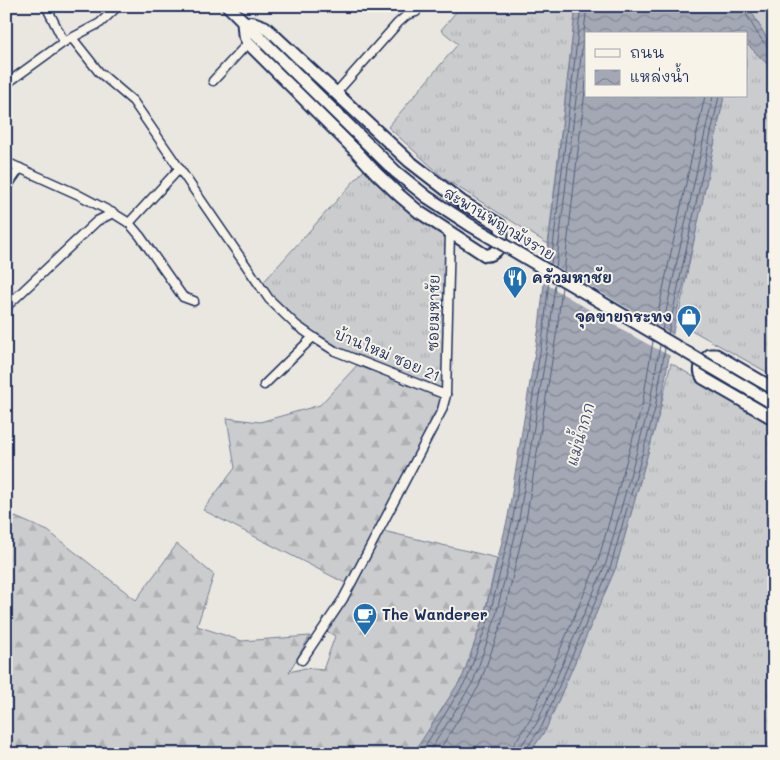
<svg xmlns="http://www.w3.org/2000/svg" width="780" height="760" font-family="Mali,'Playpen Sans Thai',sans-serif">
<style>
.grass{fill:url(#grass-tufts);stroke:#737e96}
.forest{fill:url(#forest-firs);stroke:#737e96}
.green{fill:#cbcccd;stroke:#737e96}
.water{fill:url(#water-waves);stroke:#6d7892}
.pier{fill:#eae7e0}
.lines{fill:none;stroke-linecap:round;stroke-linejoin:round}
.shore{stroke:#515f80;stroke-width:1}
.minor-casing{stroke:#1b2f5e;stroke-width:11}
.secondary-casing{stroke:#1b2f5e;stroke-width:15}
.minor{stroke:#f7f3e8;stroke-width:8}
.secondary{stroke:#f7f3e8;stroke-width:11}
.secondary-bridge-casing{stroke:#1b2f5e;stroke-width:15;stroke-linecap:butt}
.secondary-bridge{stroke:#f7f3e8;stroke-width:11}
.labels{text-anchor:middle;stroke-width:4;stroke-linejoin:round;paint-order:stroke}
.street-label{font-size:15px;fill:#1b2f5e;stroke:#f7f3e8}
.poi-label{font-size:15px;font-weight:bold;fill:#1b2f5e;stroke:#f7f3e8;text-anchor:start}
.water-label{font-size:16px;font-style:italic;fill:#445378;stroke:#f7f3e8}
</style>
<defs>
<pattern id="grass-tufts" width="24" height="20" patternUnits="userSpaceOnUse" patternTransform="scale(1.25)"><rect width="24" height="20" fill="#cbcccd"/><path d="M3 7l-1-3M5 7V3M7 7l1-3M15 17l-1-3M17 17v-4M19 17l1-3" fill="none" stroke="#aeb0b2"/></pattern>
<pattern id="forest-firs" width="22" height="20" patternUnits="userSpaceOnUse" patternTransform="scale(1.25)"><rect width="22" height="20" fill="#cbcccd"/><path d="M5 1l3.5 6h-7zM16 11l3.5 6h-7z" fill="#aeb0b2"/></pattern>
<pattern id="water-waves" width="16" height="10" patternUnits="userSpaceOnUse" patternTransform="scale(1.25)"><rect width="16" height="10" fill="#a3a8b4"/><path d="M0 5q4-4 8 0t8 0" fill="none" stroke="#848996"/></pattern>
</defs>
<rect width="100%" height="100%" fill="#eae7e0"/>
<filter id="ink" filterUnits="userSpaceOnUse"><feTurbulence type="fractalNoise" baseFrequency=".02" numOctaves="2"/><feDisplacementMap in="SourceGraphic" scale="10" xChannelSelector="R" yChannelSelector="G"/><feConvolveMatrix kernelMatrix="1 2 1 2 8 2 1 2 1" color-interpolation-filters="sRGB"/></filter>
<g filter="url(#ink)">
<g class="grass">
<polygon points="461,6 576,6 548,244 445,179 388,127 458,44 441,30"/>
<polygon points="746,45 749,46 774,71 774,376 677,322 724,96 746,96"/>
<polygon points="364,170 450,232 446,395 335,351 296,325 260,286"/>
<polygon points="671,363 774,426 774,754 529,754 546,729 616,567 660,410"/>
</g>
<polygon class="forest" points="361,361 446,395 379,530 497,558 484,616 463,676 416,752 413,754 6,754 6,513 48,531 136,600 177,544 214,575 197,626 242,641 310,636 289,672 305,668 323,670 335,636 323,629 349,585 203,510 235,468 227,418 260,422 320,405"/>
<polygon class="green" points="748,6 774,6 774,33 769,42"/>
<polygon class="water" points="576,6 748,6 769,42 774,47 774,71 749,46 746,45 746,34 586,34 586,96 724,96 699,218 675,321 660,410 616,567 546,729 529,754 413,754 463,676 484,616 508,517 539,327"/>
<polygon class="pier" points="544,259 675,336 672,357 640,340 541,281"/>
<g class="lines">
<g class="shore">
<path d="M744,6V10C750,20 763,48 774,50"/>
<polyline points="551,264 581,6"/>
<polyline points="556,268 587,6"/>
<polyline points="564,272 586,82"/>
<polyline points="655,326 705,96"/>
<polyline points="662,330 713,96"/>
<polyline points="668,334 719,96"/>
<polyline points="420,754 467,679 489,618 513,518 544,328 549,279"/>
<polyline points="428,754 473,682 495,619 519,519 550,329 555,283"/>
<polyline points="437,754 479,686 502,622 526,520 557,330 562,287"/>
<polyline points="512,754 514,744 530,720 598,561 642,406 653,341"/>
<polyline points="519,754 521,746 537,723 606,563 649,407 660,345"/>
<polyline points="526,754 526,749 542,726 611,565 655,409 665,348"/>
</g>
<defs>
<g id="minor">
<polyline points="46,6 64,42"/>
<polyline points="72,38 99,72 133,101 269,299 296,325 313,337 335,351 446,395 442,410 343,599 302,660"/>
<polyline points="213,81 248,43"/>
<polyline points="6,84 64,42 100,23 118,6"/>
<polyline points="336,93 398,23 407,15 416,12"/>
<polyline points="6,162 77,194 113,213 129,223 140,236 183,297 194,301"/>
<polyline points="6,188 20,168"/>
<polyline points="129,223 179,169"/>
<polyline points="6,307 97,221 113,213"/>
<polyline points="264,385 313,337"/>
<polyline points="446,395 450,232"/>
</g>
<g id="secondary">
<polyline points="228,6 266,44"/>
<path d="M243,22L254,23L265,27L409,161L462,202L500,225C505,236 499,257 485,255L419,212L399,195L376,173L354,149L248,43L244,34Z"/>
<path d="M774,389L716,355H710C702,361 697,369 703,378L774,419"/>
</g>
</defs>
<use href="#minor" class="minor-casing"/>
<use href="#secondary" class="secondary-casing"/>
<use href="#minor" class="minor"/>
<use href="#secondary" class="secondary"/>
<defs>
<polyline id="secondary-bridge" points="266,44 396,172 427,197 470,225 774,404"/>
</defs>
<use href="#secondary-bridge" class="secondary-bridge-casing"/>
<use href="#secondary-bridge" class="secondary-bridge"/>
</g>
</g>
<defs>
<symbol id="restaurant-pin" viewBox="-11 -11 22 30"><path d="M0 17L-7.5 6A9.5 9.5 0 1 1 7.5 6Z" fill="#1f6fb2" stroke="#f7f3e8"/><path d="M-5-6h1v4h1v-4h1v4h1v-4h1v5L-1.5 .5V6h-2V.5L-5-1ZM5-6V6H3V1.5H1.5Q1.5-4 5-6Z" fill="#fff"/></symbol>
<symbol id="shop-pin" viewBox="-11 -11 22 30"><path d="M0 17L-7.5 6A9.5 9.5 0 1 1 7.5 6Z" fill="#1f6fb2" stroke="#f7f3e8"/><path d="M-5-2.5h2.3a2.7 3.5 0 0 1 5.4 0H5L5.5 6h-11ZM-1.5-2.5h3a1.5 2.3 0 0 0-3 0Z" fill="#fff"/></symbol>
<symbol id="cafe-pin" viewBox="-11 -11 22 30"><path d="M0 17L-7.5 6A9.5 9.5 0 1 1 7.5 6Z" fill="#1f6fb2" stroke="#f7f3e8"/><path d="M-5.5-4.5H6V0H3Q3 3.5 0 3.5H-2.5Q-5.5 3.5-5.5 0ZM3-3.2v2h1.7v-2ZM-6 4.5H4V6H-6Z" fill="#fff"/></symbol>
</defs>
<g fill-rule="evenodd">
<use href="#restaurant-pin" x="501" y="264" width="28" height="38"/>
<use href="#shop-pin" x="675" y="303" width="28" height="38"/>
<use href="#cafe-pin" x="351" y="601" width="28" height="38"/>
</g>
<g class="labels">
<g class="street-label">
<text transform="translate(499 224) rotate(31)" y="5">สะพานพญามังราย</text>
<text transform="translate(434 313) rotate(-89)" y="5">ซอยมหาชัย</text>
<text transform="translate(387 355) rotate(23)" y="5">บ้านใหม่ ซอย 21</text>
</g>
<g class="poi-label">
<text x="532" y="283">ครัวมหาชัย</text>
<text x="672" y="322" text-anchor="end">จุดขายกระทง</text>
<text x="382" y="620">The Wanderer</text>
</g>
<g class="water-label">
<text transform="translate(580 434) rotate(-74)" y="6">แม่น้ำกก</text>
</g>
</g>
<rect width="780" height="760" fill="none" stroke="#f7f3e8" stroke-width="25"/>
<rect x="12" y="12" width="755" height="735" fill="none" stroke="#1b2f5e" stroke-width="2" filter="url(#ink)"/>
<rect x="585" y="32" width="162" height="65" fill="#f7f3e8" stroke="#9fa5b1"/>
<rect x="595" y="49" width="25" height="8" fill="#f7f3e8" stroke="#9fa5b1"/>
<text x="630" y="58" font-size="15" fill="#1b2f5e">ถนน</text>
<rect x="595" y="70" width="25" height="15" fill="url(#water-waves)" stroke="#9fa5b1"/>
<text x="630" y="82" font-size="15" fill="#1b2f5e">แหล่งน้ำ</text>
</svg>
